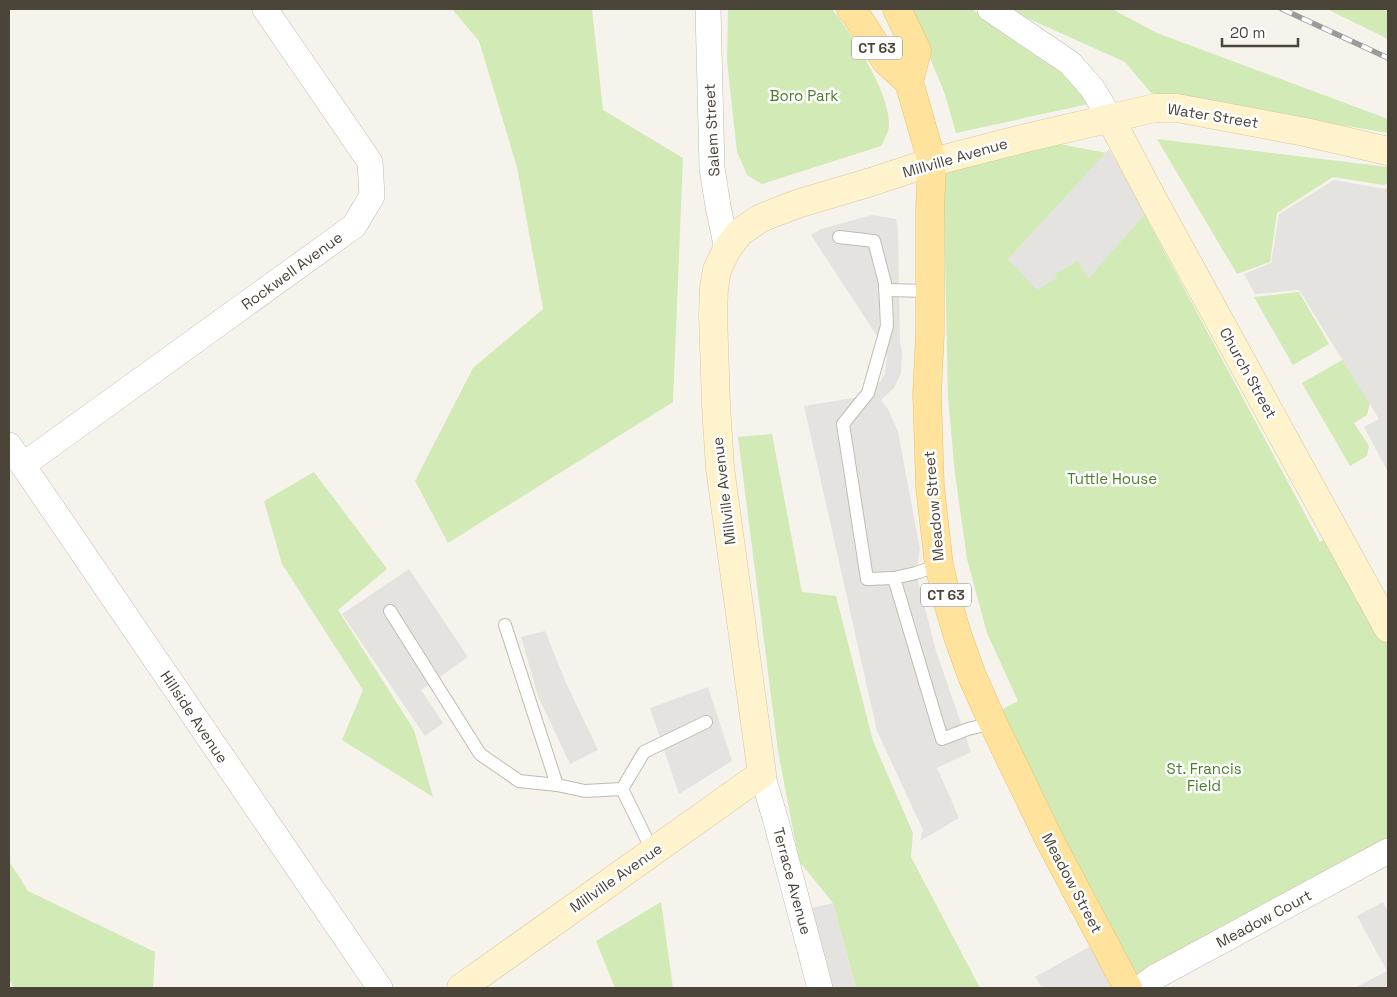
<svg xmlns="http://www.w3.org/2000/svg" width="1397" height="997" font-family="'Space Grotesk',sans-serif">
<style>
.green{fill:#d2eab5}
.parking{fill:#e5e3e0}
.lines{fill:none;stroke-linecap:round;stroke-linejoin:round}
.lane-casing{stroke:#c2bbae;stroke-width:14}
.street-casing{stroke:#c2bbae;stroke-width:26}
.secondary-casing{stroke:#d6c79b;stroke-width:29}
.primary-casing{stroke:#e6c16a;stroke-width:29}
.lane{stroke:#fff;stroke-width:12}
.street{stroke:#fff;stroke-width:25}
.secondary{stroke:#fff3cd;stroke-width:28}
.primary{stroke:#ffe39c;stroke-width:28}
.rail-casing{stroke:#9a9a9a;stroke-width:5.5}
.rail{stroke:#fff;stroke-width:4;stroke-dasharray:11;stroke-linecap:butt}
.labels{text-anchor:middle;stroke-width:5;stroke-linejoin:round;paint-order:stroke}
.shield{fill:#fff;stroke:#817c74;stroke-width:1}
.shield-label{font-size:14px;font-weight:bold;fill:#4b4439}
.park-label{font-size:15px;fill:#4a7f2a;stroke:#fff}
.street-label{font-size:15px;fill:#4b4439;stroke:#fff}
</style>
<rect width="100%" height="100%" fill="#f6f3ec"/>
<g class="green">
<polygon points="452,9 592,9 603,110 683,158 673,402 448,543 415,481 473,368 543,309 517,167 479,41"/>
<path d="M728,9H832C852,34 890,93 889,125C889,132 884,140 881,146L762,184L747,175L737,152L727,61Z"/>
<polygon points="909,9 972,9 1078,81 1093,103 956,133 945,94"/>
<polygon points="1013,9 1112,9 1157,33 1388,119 1388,133 1151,93 1125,62 1027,18"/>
<polygon points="1327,9 1388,9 1388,39"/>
<polygon points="1157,139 1388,167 1388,183 1384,185 1333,177 1277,213 1270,262 1237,274"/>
<polygon points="1043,141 1112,154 1320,542 1344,530 1388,615 1388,853 1142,988 990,716 1018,701 987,633 967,559 955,474 948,397 944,212 945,167"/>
<polygon points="1299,292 1329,344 1293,365 1254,297"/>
<polygon points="1344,359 1370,403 1367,415 1354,423 1369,446 1367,456 1350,466 1302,383"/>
<polygon points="772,434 802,592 836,596 873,741 913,833 911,857 980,988 856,988 833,903 799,861 778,751 738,437"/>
<polygon points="314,472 387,569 338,610 414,730 433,797 342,740 363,690 282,564 264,501"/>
<polygon points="9,861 28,891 155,952 153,988 14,988 9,980"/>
<polygon points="661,902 673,988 615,988 596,941"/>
</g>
<g class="parking">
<polygon points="1109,149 1146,213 1088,279 1078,261 1055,274 1057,278 1037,290 1008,259"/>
<polygon points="1334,180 1385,189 1388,188 1388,472 1364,427 1379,419 1299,290 1255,294 1244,274 1271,263 1279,214"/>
<polygon points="872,215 896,219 898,229 900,342 902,351 901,373 894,388 881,400 888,409 898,432 920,549 916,573 936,651 971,752 937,768 959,818 920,841 923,830 877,731 804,406 859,397 867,394 880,382 885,373 887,357 885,348 811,235 821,229"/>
<polygon points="409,569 468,657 421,690 443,723 425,736 342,614"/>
<polygon points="545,631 566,683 598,750 570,764 538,696 521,637"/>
<polygon points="708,687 732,761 679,794 650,708"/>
<polygon points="1383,902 1388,912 1388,988 1355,988 1387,971 1357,916"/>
<polygon points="833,903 856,988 830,988 808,909"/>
<polygon points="1098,942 1124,988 1042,988 1035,977"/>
</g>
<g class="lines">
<defs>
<g id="lane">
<polyline points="839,237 874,241 885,283 887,326 868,393 843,424 867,579 894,578"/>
<polyline points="885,290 930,291"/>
<polyline points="939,565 916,573 894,578 942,739 968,729 993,723"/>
<polyline points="390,611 480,754 519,781 557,785 585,791 622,789"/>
<polyline points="505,625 557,785"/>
<polyline points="653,852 622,789 644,752 706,722"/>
</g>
<g id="street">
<polyline points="708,9 712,168 718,206 727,249"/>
<polyline points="990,9 1070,63 1092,88 1110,118"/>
<polyline points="9,445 380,988"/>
<polyline points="23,465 354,226 372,196 370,162 265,9"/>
<polyline points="762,774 776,821 820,988"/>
<polyline points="1140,988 1155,977 1388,851"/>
</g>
<g id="secondary">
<polyline points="1110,118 1151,196 1388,628"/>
<polyline points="461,988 762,774 720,468 716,405 713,314 714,288 717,270 727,249 740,232 761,218 797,204 871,182 932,162 1030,137 1155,108 1177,108 1305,132 1388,151"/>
</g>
<g id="primary">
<polyline points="851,9 856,15 886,61 909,82"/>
<polyline points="897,9 917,51 909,82 932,162 930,208 930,333 927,394 930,487 939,565 948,603 958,637 972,676 993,723 1050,841 1128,988"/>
</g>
</defs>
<use href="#lane" class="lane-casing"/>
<use href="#street" class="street-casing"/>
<use href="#secondary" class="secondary-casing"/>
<use href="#primary" class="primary-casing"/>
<use href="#lane" class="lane"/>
<use href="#street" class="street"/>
<use href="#secondary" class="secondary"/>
<use href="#primary" class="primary"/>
<defs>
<polyline id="rail" points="1282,9 1388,58"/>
</defs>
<use href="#rail" class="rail-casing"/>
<use href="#rail" class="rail"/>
</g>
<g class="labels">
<g class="shield">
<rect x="852" y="36.5" width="50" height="23" rx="4"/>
<rect x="921" y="583.5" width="50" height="23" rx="4"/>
</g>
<g class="shield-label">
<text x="877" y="53">CT 63</text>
<text x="946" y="600">CT 63</text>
</g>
<g class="park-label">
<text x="804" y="101">Boro Park</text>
<text x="1112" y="484">Tuttle House</text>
<text x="1204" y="774">St. Francis<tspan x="1204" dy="17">Field</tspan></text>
</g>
<g class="street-label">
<text transform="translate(1213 116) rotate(9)" y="5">Water Street</text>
<text transform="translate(712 130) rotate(-93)" y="5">Salem Street</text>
<text transform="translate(955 158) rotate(-16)" y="5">Millville Avenue</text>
<text transform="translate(292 271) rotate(-36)" y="5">Rockwell Avenue</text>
<text transform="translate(1248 373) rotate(61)" y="5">Church Street</text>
<text transform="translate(724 491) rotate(-97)" y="5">Millville Avenue</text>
<text transform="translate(934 506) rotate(-95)" y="5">Meadow Street</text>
<text transform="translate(194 717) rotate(56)" y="5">Hillside Avenue</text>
<text transform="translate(616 878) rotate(-35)" y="5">Millville Avenue</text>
<text transform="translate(792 881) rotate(75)" y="5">Terrace Avenue</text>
<text transform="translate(1072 883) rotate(62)" y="5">Meadow Street</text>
<text transform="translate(1264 919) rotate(-28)" y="5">Meadow Court</text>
</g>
</g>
<rect width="1397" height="997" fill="none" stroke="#4b4439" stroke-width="20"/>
<path d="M1222 38v8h76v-8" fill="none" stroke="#4b4439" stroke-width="2.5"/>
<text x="1230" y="38" font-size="15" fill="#4b4439" stroke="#ffffff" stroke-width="4" paint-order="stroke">20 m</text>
</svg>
